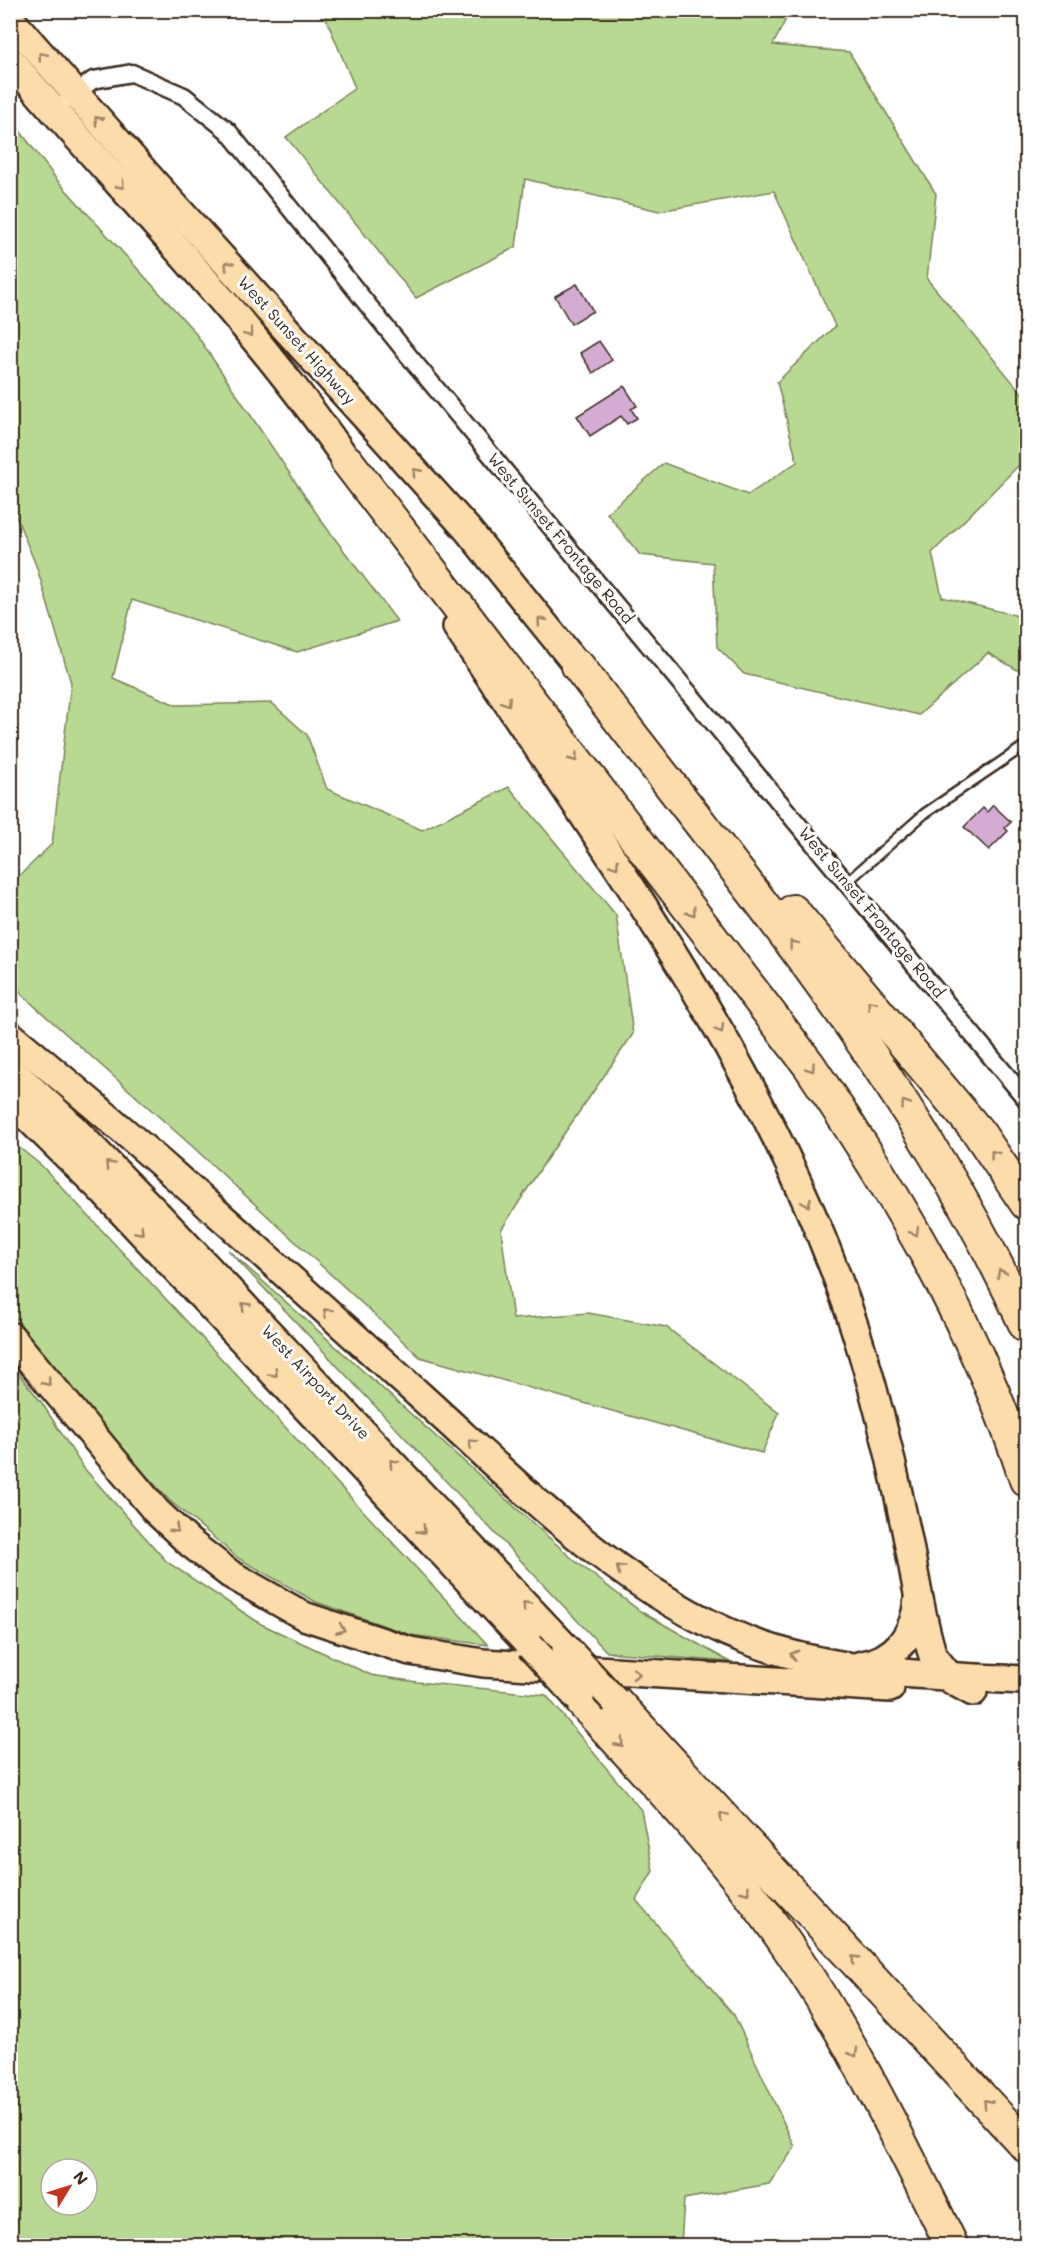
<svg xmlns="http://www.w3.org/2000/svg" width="1037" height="2256" font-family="Mali,sans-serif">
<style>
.green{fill:#b8d992;stroke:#7a8258;stroke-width:1.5;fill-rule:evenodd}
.building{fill:#d4acd3;stroke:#3b2a1e;stroke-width:1.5}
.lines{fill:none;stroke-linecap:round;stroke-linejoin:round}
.lane-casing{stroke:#3b2a1e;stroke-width:13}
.street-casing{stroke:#3b2a1e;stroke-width:21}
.primary-casing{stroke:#3b2a1e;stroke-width:32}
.highway-casing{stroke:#3b2a1e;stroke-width:36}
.lane{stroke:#fff;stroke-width:8}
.street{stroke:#fff;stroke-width:16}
.primary{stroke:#fddcac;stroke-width:27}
.highway{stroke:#fddcac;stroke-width:32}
.primary-bridge-casing{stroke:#3b2a1e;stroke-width:32;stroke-linecap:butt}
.primary-bridge{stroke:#fddcac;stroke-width:27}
.oneway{stroke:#9c8365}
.labels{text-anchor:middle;stroke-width:6;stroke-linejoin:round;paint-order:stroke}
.street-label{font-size:16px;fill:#3b2a1e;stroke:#fff}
</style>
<rect width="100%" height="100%" fill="#fff"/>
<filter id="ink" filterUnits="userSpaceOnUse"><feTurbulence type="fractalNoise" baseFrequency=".0167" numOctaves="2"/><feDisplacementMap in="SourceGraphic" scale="12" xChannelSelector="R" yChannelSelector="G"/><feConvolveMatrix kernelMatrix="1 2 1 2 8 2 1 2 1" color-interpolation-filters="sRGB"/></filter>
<g filter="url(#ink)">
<g class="green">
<polygon points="323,11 790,11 773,45 849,52 936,194 927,279 1026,398 1026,458 932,553 942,597 1026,618 1026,675 988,653 919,715 744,674 717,647 713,563 640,555 607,513 664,463 748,495 797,462 777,382 835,326 774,191 659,211 525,179 516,247 416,298 286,137 355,88"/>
<polygon points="11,119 57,180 194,331 323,523 397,621 297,652 132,600 113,678 176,705 272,703 307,735 327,789 422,830 509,787 616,915 633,1034 548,1157 501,1230 513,1319 588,1313 666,1327 779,1413 762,1453 420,1357 193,1147 21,994 11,962 11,884 52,844 71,683 37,568 11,504"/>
<polygon points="10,1140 42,1166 488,1645 411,1635 316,1602 238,1558 169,1500 103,1429 11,1312"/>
<polygon points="228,1250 574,1560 640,1611 730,1662 607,1652"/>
<path d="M11,1364L42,1403L82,1466L167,1562L261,1624L371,1675L417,1682L546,1695L641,1810L653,1871L636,1900L734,2015L795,2147L769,2184L684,2199L681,2245H11ZM51,2169H87V2205H51Z"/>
</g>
<g class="building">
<polygon points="577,284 593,311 571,324 555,296"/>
<polygon points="599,341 612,360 593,373 580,353"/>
<polygon points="624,386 637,406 631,409 637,418 627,424 621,416 590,436 577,416"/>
<polygon points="993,805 1011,822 1005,828 1008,831 989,850 964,827 983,808 987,812"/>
</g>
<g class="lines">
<defs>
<polyline id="lane" points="847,882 924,814 1026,745"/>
<polyline id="street" points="68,99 93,80 132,73 184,96 228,131 408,355 1026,1099"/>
<g id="primary">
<polyline points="10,19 154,183 467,529 578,666"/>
<path d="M10,60C127,198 258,326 358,477"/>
<path d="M457,627C595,836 749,1040 837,1277C867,1356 887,1438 904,1521C914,1565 919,1613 933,1656L953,1681L973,1692"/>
<path d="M10,1035C150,1150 283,1272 417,1393C517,1483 618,1589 744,1639C833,1674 932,1676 1026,1680"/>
<polyline points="10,1069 65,1120 158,1215 566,1648"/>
<polyline points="10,1100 99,1187 530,1646"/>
<polyline points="10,1336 156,1511 190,1543 230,1574 304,1616 410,1651 483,1663 890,1688"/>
<path d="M861,1665C896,1660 915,1634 918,1599"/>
</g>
<g id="highway">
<path d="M347,461L809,1065C898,1197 976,1328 1026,1480"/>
<path d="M578,666C740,877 915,1082 1026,1326"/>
<polyline points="793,911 979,1133 1026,1203"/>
<path d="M580,1700C652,1779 728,1858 788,1947C853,2041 901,2143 952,2246"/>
<polyline points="615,1701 1026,2146"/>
</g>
</defs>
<use href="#lane" class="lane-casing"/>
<use href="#street" class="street-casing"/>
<use href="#primary" class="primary-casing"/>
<use href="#highway" class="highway-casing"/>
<use href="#lane" class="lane"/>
<use href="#street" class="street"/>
<use href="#primary" class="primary"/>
<use href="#highway" class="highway"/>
<defs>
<g id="primary-bridge">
<polyline points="530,1646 580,1700"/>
<polyline points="566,1648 615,1701"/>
</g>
</defs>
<use href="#primary-bridge" class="primary-bridge-casing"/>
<use href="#primary-bridge" class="primary-bridge"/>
</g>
<defs><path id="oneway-chevron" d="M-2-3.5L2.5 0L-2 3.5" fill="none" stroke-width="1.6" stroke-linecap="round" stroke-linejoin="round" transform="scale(1.5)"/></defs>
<g class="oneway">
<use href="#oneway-chevron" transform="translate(42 56) rotate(-130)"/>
<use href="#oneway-chevron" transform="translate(98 120) rotate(-132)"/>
<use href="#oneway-chevron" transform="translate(121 185) rotate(48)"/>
<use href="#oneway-chevron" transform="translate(228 265) rotate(-133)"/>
<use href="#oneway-chevron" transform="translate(249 333) rotate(50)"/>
<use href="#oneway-chevron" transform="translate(416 472) rotate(-132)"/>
<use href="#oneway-chevron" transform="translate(541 621) rotate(-129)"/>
<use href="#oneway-chevron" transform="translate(507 702) rotate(57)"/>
<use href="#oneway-chevron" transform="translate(574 758) rotate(53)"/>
<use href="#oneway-chevron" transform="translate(615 865) rotate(57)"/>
<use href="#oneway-chevron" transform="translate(692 912) rotate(53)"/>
<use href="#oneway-chevron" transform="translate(793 944) rotate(-128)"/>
<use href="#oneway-chevron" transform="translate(871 1004) rotate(-130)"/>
<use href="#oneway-chevron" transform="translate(720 1029) rotate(60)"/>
<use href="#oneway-chevron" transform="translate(811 1068) rotate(55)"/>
<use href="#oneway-chevron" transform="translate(905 1104) rotate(-123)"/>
<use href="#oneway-chevron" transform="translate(994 1154) rotate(-126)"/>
<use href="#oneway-chevron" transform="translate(109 1165) rotate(-134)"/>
<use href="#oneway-chevron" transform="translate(807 1203) rotate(67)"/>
<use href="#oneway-chevron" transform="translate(140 1231) rotate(47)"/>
<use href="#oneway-chevron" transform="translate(915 1232) rotate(59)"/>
<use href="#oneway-chevron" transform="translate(1001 1273) rotate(-117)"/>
<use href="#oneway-chevron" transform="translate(245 1306) rotate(-134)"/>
<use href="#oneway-chevron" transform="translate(327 1312) rotate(-138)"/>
<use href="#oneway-chevron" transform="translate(274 1373) rotate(46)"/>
<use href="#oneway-chevron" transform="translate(47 1382) rotate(51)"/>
<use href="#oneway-chevron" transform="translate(472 1443) rotate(-138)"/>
<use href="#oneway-chevron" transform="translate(393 1463) rotate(-133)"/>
<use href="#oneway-chevron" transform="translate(175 1529) rotate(43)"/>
<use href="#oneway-chevron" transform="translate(422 1530) rotate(46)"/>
<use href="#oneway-chevron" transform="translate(620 1569) rotate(-144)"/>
<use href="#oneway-chevron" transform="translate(526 1605) rotate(-133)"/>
<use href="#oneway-chevron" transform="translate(341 1629) rotate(20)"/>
<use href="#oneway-chevron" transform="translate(794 1655) rotate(-164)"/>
<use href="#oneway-chevron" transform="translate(636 1674) rotate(3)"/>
<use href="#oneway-chevron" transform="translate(620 1743) rotate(48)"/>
<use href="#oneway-chevron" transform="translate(723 1816) rotate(-133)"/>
<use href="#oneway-chevron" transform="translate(746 1891) rotate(53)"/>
<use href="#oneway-chevron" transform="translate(855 1959) rotate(-132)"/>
<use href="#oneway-chevron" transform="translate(854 2053) rotate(60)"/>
<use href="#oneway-chevron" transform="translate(987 2103) rotate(-132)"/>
</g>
</g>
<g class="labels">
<g class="street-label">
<text transform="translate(297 340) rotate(48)" y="6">West Sunset Highway</text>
<text transform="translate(561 538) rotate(50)" y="6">West Sunset Frontage Road</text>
<text transform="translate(872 912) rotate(50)" y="6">West Sunset Frontage Road</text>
<text transform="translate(316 1382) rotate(47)" y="6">West Airport Drive</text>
</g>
</g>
<rect width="1037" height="2256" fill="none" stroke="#fff" stroke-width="36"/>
<rect x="18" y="18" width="1001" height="2220" fill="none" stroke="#3b2a1e" stroke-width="2" filter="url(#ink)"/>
<g transform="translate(69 2187) rotate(52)"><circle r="28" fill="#ffffff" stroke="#b1aaa5" stroke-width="1.5"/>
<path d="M0-4.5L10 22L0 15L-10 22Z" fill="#c8321e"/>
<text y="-9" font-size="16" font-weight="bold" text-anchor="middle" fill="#3b2a1e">N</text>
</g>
</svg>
